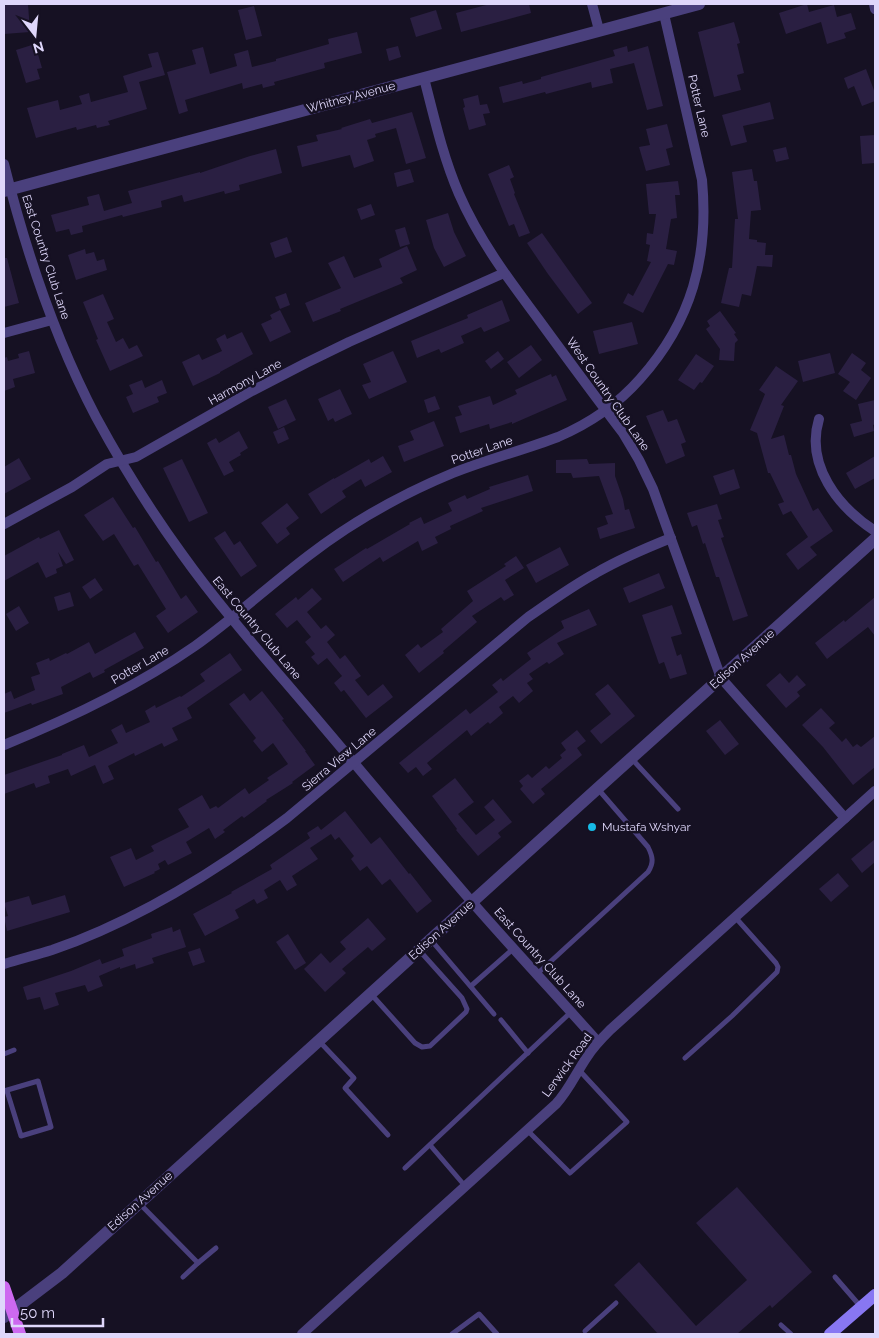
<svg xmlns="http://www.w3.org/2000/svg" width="879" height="1338" font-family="Raleway,sans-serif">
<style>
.building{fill:#2a1f42}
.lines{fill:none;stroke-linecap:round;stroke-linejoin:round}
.service{stroke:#4a407d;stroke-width:5}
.minor{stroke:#4a407d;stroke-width:10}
.tertiary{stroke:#4a407d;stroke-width:12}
.secondary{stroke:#8877f2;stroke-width:12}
.primary{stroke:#cd69f0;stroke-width:12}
.poi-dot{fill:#17bbe7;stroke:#161123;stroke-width:2}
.labels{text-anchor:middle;stroke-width:5;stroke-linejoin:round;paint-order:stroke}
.street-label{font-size:12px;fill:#dfd7fb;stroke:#161123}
.poi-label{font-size:12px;fill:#dfd7fb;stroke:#161123;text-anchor:start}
</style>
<rect width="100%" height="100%" fill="#161123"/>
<g class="building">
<polygon points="4,4 28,4 30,32 4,34"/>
<polygon points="490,4 529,4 531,13 461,32 456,13"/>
<polygon points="807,4 809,12 834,5 837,17 851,13 856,29 844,33 846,38 827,44 821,22 786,34 779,13"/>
<polygon points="254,6 262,36 246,40 238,10"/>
<polygon points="436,10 442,29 416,37 410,18"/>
<polygon points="734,22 740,43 737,44 744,73 737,75 741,90 714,97 698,32"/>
<polygon points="357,32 362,53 324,63 325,68 274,82 275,85 263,88 262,84 243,89 242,83 185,100 188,111 179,114 167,72 196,64 192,50 203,47 210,74 237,66 234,54 248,50 252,67 276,61 276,59 329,44 328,39"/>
<polygon points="35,44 42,68 37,69 40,79 26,83 16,50"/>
<polygon points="398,46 401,57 389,61 386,49"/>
<polygon points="627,46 628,52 648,46 663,106 647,110 634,63 610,69 613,83 592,88 591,82 546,94 545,92 503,103 499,87 522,81 523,84 541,79 541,77 615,56 613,50"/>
<polygon points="158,52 165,75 139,82 147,109 108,121 110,125 97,128 96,125 77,130 76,127 36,138 27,108 58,100 60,110 82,104 79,96 89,93 91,102 128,92 123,76 152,67 148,54"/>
<polygon points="866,69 875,93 875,101 862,106 854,86 848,89 844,78"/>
<polygon points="478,95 480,105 487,104 490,113 483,114 486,125 469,130 463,108 465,107 463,99"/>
<polygon points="770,102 774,119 743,126 747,142 731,146 722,115"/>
<polygon points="412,112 426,158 406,164 396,128 375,134 376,137 367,140 374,161 354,168 350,155 302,167 297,146 318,141 316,135 342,129 341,128 370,119 372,123"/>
<polygon points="667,124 673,147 666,149 670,165 646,171 639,147 650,145 646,129"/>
<polygon points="875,135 875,163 862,164 860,136"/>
<polygon points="786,147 789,159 776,162 773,150"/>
<polygon points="276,149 282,173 239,185 240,190 225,194 224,191 184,202 182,195 161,201 162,207 123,217 122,215 82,226 83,232 71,235 69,229 56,232 51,215 89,205 87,197 99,194 104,211 132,203 128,191 200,172 200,173 250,156"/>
<polygon points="509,165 514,177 510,179 515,193 514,194 530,233 519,237 514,224 509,226 488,174"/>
<polygon points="410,169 414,182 397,187 394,173"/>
<polygon points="752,169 754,181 757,181 761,210 751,211 749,239 757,240 757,242 766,243 765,255 773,255 772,267 757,266 751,296 742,294 739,307 721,303 729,268 732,268 735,219 738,219 732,172"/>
<polygon points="678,181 680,195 675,195 677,218 671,219 666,249 677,251 674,265 668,264 643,313 623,303 628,293 633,296 651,262 647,261 650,245 646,244 647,233 653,234 656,214 649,214 646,184"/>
<polygon points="371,204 375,215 361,220 357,209"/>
<polygon points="448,213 454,232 466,256 444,267 434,248 426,220"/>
<polygon points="405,227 410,244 400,247 395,230"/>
<polygon points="542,233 592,303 578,314 548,274 527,243"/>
<polygon points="287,237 292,252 275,258 270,243"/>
<polygon points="407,246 417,270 400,278 403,283 340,309 341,311 313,322 305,303 341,288 328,263 344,256 354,278 382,267 379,259"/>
<polygon points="85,249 86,254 94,252 97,261 104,259 107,270 76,280 68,255"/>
<polygon points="4,258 7,258 19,303 4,307"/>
<polygon points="286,293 290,305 280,309 275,297"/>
<polygon points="103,294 114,319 107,322 116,342 123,338 129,349 137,345 143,356 110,371 96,340 98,339 83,302"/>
<polygon points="502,300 510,321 484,332 481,327 461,336 464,343 441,353 439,349 417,358 411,341 468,318 467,315"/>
<polygon points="280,310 291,332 270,342 261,324 272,319 270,315"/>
<polygon points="720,311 736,333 734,334 738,340 735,343 734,361 719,360 720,349 706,329 710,326 707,321"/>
<polygon points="632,322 638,344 599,354 593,331"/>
<polygon points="242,332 253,354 220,372 220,373 193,386 182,362 199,354 202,360 222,351 216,339 225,334 227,339"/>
<polygon points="531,345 542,360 519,378 507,362"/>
<polygon points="29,351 35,373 13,379 15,387 4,391 4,358 7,357 8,361 19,358 18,354"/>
<polygon points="393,351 407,382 369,399 362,385 371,382 363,364"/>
<polygon points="498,351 504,359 491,369 485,361"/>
<polygon points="830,353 835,373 803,382 798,361"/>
<polygon points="852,353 866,363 861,370 871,378 856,400 843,391 850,382 838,374"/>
<polygon points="696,354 714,366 702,383 700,382 694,390 678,380"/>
<polygon points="776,366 798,381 781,405 784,406 771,439 784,435 789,455 791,455 796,474 813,511 818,508 833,531 810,547 817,555 798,570 786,554 808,537 791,511 783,515 778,504 784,502 770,473 768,473 757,433 750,430 765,394 759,390"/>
<polygon points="551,374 552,377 556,375 567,400 512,424 512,422 490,429 489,424 460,433 455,417 462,415 458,406 490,396 493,405 517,394 515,390"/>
<polygon points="142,380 145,388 162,380 167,393 157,397 159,402 133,413 126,397 133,394 129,385"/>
<polygon points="340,389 352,414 335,422 333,418 328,421 318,399"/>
<polygon points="435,396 440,409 428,413 424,400"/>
<polygon points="286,399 296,420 278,429 268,407"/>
<polygon points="875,400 875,424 873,425 874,431 854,437 850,424 862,421 858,404"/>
<polygon points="663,410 668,422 677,419 686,442 681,444 685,456 666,464 646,416"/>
<polygon points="434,421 444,446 404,462 398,446 414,440 410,431"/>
<polygon points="284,427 289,439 278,444 273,432"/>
<polygon points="239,431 248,448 240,453 241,455 229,462 234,471 224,476 207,443 216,438 219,443"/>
<polygon points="383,456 392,472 365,487 361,479 342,491 346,497 321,514 308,494 334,478 334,479 369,459 371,463"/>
<polygon points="875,456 875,478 855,489 846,473"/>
<polygon points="19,458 31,479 4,494 4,467"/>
<polygon points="182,459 208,513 189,522 163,468"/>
<polygon points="587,459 589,464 615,463 615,476 623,499 625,510 629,509 635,528 600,539 597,528 608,524 605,516 613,514 599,476 573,478 571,473 556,473 556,460"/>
<polygon points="734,469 740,488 720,495 713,476"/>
<polygon points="528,475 533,491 481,508 483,511 450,526 451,529 435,537 438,543 422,551 418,541 383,562 380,557 343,582 334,569 366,548 367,549 410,524 409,523 421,517 424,524 452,511 448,503 465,495 467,499 490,489 489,487"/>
<polygon points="113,497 133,528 135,527 156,562 158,561 181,599 186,595 198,612 168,633 156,616 166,609 138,564 134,566 114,534 103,541 84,515"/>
<polygon points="287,503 299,518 286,528 290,534 277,544 261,523"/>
<polygon points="717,504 722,519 718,520 724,537 721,538 748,616 733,621 719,577 716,577 705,543 703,544 697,525 692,527 687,513"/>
<polygon points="59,530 74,560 66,564 58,552 63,566 56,569 57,573 46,578 38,562 4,581 4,556 39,537 40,539"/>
<polygon points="225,531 234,545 240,541 257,566 241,577 214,538"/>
<polygon points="560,547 569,565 536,583 526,565"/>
<polygon points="516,556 524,568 505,580 514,595 504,601 501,597 472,616 477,622 443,651 444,653 419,673 405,655 418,644 421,648 443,632 441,629 473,601 467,591 506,566 504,564"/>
<polygon points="659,573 665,588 629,603 623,588"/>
<polygon points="95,578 103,590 90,599 82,587"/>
<polygon points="312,588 322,599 307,612 321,629 326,625 335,635 327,642 340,659 345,655 361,676 355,680 368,696 383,684 393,697 366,718 344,690 341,692 334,683 342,676 327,658 318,665 311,657 315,654 305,642 311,637 297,620 287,628 275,614 296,597 298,600"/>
<polygon points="70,592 74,606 58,611 54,597"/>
<polygon points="875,597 875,636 868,627 827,659 815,643 844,620 845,622"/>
<polygon points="672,605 682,634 671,637 677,656 681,654 687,674 670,679 664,662 659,664 642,615"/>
<polygon points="19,606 29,623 16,631 6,614"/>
<polygon points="589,609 597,625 557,643 564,654 549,664 547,662 529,674 533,679 527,683 533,691 519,703 513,696 499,707 503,713 490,724 488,722 471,736 467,730 427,763 432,769 423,776 416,767 408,773 399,763 466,709 470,714 498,692 492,685 501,678 503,681 531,659 527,653 564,628 561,621"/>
<polygon points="135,632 144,648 104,670 105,672 93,678 90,672 61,687 63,694 32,705 31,703 4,713 4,694 11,691 14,699 35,690 31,677 40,674 36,663 49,658 50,661 66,653 67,654 89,642 95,654"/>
<polygon points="230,653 242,670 187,708 192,718 172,728 178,740 164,747 162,743 135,756 134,753 108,766 114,779 103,784 95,765 71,776 68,769 48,776 50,783 36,788 34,783 4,794 4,775 62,755 62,754 84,745 89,757 118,743 111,730 122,724 126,733 150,722 145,711 155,705 156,708 180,696 181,697 205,681 200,674"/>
<polygon points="780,673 789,683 797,675 806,685 797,692 800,696 786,708 766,685"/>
<polygon points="608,684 635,716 601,744 590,731 611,714 595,694"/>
<polygon points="262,691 284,719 282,720 306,751 305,751 315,765 292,782 293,783 266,800 267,801 244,818 242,816 223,830 225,832 215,839 209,828 186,842 192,853 168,865 165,860 158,864 160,869 154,872 155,873 124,887 110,857 131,848 136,860 154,851 151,846 189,827 178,809 202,795 210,809 216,806 218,808 245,788 249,794 269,780 267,778 288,764 273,743 262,752 253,741 256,738 229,704 244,693 250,701"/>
<polygon points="821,708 835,723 829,728 842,742 846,738 853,747 857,744 861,747 875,736 875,767 853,785 823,747 802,725"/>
<polygon points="720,720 739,744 725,755 706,731"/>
<polygon points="577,730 586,741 577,748 582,755 541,789 545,794 533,804 520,789 523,786 519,781 528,774 532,778 546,766 549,769 562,758 560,755 566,750 561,743"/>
<polygon points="455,778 474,802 458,814 476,835 495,820 484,807 493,799 512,822 498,833 501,837 478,856 456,830 457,829 432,796"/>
<polygon points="345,811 371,844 380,837 409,874 410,873 432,901 417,913 390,879 382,885 367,866 360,871 351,859 354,856 339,837 335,840 331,834 310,848 318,859 292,876 297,885 287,891 280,880 264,890 268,898 257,904 254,899 235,910 239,918 205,936 193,914 232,893 231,892 272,869 270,865 310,838 307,833 318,826 321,830"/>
<polygon points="875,839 875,862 862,873 851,859"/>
<polygon points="838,873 849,886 831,902 819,889"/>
<polygon points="65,895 70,912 7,931 4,917 8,916 4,903 29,896 32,905"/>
<polygon points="368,918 386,939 372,951 368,947 342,969 346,973 325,992 304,969 321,953 330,963 346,949 340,942"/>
<polygon points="172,927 173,932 180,929 186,947 152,958 154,963 136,969 135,964 120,969 120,967 99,976 103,986 88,992 85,985 55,993 59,1005 44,1010 40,997 27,1000 23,987 71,971 100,959 102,964 124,956 122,949 152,938 151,934"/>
<polygon points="288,934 306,963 295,970 276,942"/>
<polygon points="200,948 205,962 193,966 188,952"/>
<polygon points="737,1187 812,1272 772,1308 770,1305 737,1334 658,1334 614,1285 639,1262 696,1326 747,1280 696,1223"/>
</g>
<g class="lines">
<g class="service">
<polyline points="631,758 678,809"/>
<polyline points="431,940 494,1014"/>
<path d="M537,974L648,872C654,863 653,857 648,847L598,789"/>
<polyline points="471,986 513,949"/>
<polyline points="371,994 415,1043 422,1047 430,1046 466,1012 467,1009 462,998 419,950"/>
<polyline points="501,1020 528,1053"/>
<polyline points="319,1041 354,1078 345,1088 388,1135"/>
<polyline points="4,1054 14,1050"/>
<polyline points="685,1058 732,1016 777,972 778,967 776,963 735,917"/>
<polyline points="4,1091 38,1081 51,1127 21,1136 7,1091"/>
<polyline points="527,1130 570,1173 627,1122 579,1070"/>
<polyline points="430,1145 465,1186"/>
<polyline points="405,1168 571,1012"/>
<polyline points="139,1203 198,1263 183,1277"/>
<polyline points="198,1263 216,1248"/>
<polyline points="835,1277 861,1307"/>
<polyline points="781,1325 791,1334"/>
<polyline points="585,1331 616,1303"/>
<polyline points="452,1334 479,1314 497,1334"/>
</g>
<g class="minor">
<polyline points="592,4 599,30"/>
<polyline points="874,4 875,9"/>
<path d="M424,78C434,117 443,157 459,194C479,240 509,280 539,320C566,357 594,395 623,433L639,460L653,489L721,678L845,818"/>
<path d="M4,164C26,252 54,337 96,417C122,465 150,510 182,554C224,613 275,669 322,725C372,784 421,843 472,902C513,949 556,995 598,1042"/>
<polyline points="4,333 52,320"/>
<path d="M819,419C805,465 838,507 875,531"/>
<polyline points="4,524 72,487 107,464 136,457 252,391 306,363 349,342 504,273"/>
<path d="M4,745C71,718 136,687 195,646C234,618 270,585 308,556C352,522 402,494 453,473C488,459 524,450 558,437C588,424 618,404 640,379C692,321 709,257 702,180L664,14"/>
<path d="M4,964C20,959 36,955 52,950C137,921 215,872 287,818L527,618C550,602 572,586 596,573C620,559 646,548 671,538"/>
<path d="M302,1334L556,1104C569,1090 576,1073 587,1057C593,1047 602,1038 610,1030L875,791"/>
</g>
<g class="tertiary">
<polyline points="4,191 699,4"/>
<polyline points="4,1317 62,1273 597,789 875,539"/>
</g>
<polyline class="secondary" points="830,1334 875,1295"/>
<polyline class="primary" points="4,1287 20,1334"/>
</g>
<circle class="poi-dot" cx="592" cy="827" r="5"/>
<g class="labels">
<g class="street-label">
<text transform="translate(351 97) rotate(-15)" y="4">Whitney Avenue</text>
<text transform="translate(699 106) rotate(77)" y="4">Potter Lane</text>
<text transform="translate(46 257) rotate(72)" y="4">East Country Club Lane</text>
<text transform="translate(245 382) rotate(-29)" y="4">Harmony Lane</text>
<text transform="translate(608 394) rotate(55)" y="4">West Country Club Lane</text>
<text transform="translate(482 450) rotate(-19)" y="4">Potter Lane</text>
<text transform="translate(257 628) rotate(50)" y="4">East Country Club Lane</text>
<text transform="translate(742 659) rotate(-42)" y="4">Edison Avenue</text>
<text transform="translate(140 665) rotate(-30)" y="4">Potter Lane</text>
<text transform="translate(339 759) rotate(-40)" y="4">Sierra View Lane</text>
<text transform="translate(441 930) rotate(-42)" y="4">Edison Avenue</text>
<text transform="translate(540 958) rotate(48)" y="4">East Country Club Lane</text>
<text transform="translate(567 1065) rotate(-54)" y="4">Lerwick Road</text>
<text transform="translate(140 1201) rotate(-42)" y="4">Edison Avenue</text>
</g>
<g class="poi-label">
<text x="602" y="831">Mustafa Wshyar</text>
</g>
</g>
<rect width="879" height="1338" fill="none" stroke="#dfd7fb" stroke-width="10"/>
<g transform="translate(35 35) rotate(164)" stroke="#161123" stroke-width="4" paint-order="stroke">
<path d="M0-4L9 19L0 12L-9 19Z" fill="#dfd7fb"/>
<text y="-8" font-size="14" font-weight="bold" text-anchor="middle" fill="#dfd7fb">N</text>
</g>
<path d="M12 1318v8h91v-8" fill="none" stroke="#dfd7fb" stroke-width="2.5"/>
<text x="20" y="1318" font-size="15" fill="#dfd7fb" stroke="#161123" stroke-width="4" paint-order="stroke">50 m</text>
</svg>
